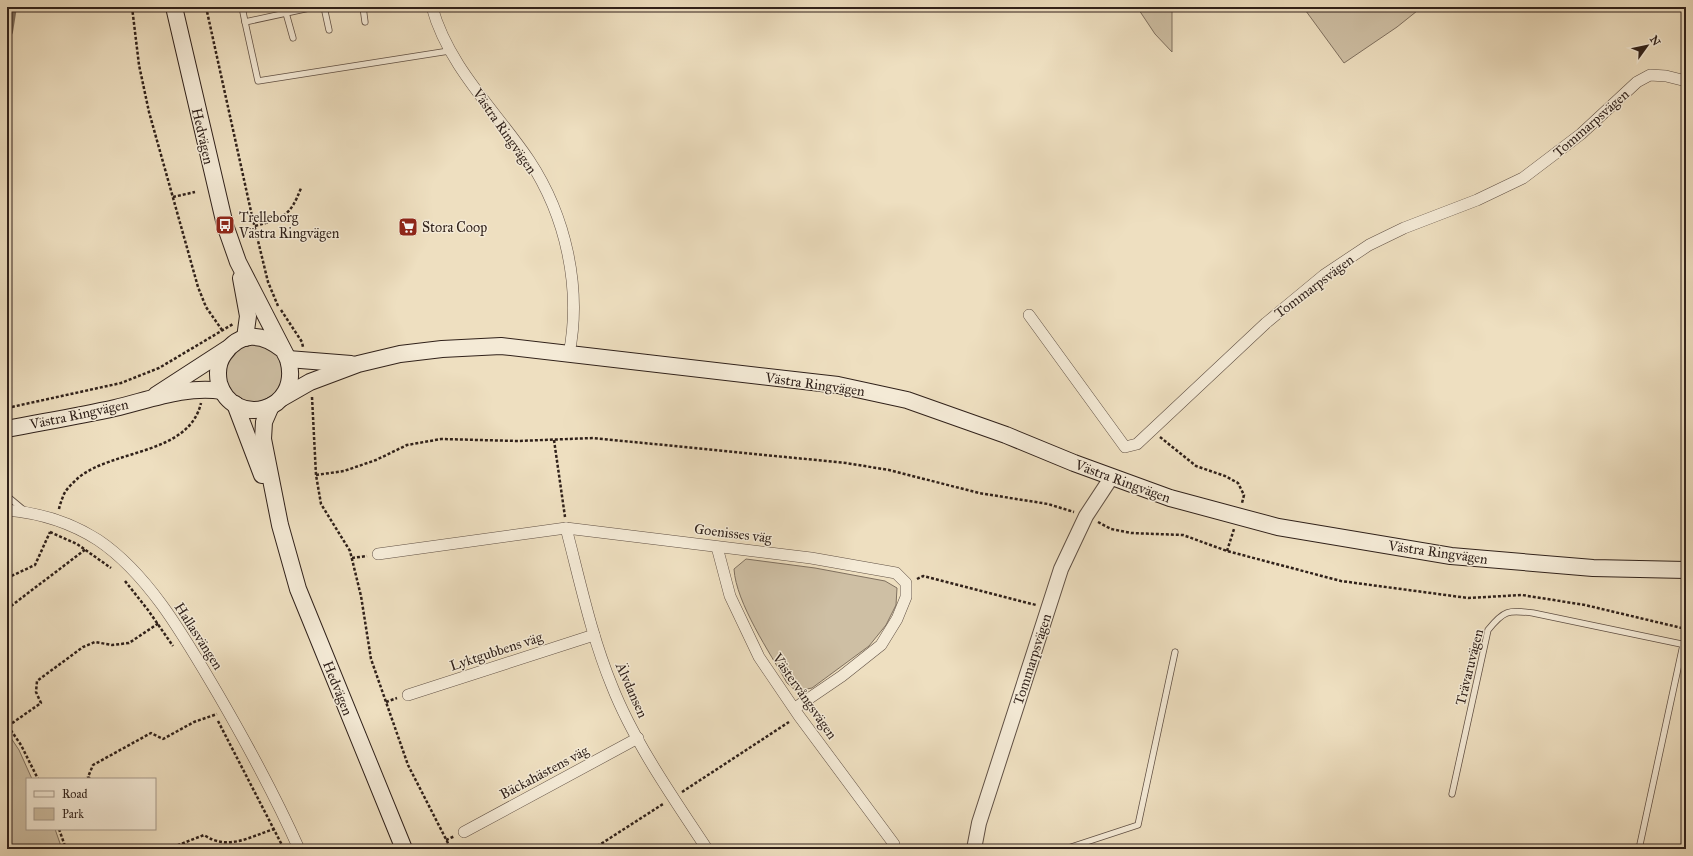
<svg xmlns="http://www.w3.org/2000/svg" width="1693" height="856" font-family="'IM FELL Great Primer',serif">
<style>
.green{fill:#cebfa4;stroke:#7f705f}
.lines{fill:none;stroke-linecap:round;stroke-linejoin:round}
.stream{stroke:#7b6c5c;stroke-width:4}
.service-casing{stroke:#605044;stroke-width:7}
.minor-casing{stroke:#605044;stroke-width:12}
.tertiary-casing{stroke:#605044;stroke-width:16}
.secondary-casing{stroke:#30211a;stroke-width:18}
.path{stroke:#30211a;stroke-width:2.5;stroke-dasharray:3 2;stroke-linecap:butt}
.service{stroke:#f4ead6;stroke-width:5.5}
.minor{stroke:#f4ead6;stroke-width:11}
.tertiary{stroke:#f4ead6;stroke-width:14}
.secondary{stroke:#f4ead6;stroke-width:16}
.labels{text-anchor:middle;stroke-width:3;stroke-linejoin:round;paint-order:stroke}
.street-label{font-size:14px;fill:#30211a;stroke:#f4ead6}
.poi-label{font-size:14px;fill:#30211a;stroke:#f4ead6;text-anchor:start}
</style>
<rect width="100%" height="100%" fill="#eedfc0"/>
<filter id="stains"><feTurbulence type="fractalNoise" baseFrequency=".005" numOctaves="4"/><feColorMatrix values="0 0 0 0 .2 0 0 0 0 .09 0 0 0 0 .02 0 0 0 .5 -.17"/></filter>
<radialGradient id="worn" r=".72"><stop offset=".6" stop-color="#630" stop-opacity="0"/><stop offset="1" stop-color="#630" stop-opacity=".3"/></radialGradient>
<g class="green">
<polygon points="1137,7 1172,7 1172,52 1155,34"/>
<polygon points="1303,7 1422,7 1397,27 1344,63"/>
<path d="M254,342C259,344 267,345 271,348C274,349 277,355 279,357C300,388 250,423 228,387C222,376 226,356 236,348C241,345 249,344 254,342Z"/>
<path d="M746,559L815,568L885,581L897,588L896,605L886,625L869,646L812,688L796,691L787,683C770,653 736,603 734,569Z"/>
<polygon points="7,732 19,750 32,779 27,779 27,829 55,829 62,849 7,849"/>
</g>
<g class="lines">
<polyline class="stream" points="7,40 11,32 15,7"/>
<defs>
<g id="service">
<polyline points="242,7 245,22"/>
<polyline points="314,7 245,22 258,81 449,51"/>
<polyline points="324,7 329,30"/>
<polyline points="363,7 365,22"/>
<polyline points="286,13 293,38"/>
<polyline points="7,496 25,511"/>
<path d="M1452,794L1488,630C1504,610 1508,610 1533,613L1686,645"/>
<polyline points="1065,849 1138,825 1175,652"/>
<polyline points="1639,849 1683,645"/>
</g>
<g id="minor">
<path d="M432,7C448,66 495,110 529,160C566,216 582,288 569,354"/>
<polyline points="1029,315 1125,447 1137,444 1266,323 1324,275 1369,245 1404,228 1477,200 1523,178 1581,134 1637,82 1650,75 1666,76 1686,81"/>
<path d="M7,510C40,513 70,522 98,540C150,575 186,640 218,694C247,744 275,795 299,849"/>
<path d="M566,528C580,581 591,635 612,686C634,742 674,799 707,849"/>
<polyline points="717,547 730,596 759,657 799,716 894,844 894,849"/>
<polyline points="378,554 566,528 811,558 896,573 906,583 906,597 897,619 881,645 842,676 795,708"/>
<polyline points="408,695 594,635"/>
<polyline points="464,832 638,738"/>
</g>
<polyline id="tertiary" points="974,849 979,823 1061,569 1086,516 1111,478"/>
<g id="secondary">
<path d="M174,7L225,225L238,262L288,359C303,413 233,429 219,383C217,373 218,362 224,354C240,331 262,333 282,349"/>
<polyline points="241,278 248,316 245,338"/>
<polyline points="288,359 351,364"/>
<polyline points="156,395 227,349"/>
<polyline points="282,398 310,382 358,364 400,354 442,349 501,346 838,385 907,400 1006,435 1074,463 1170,498 1278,527 1451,556 1593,568 1686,570"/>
<polyline points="235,404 262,475"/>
<polyline points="271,406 264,422 263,439 280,525 298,589 404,849"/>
<path d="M7,429C43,422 79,416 115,408C149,400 187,385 222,391"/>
</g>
</defs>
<use href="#service" class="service-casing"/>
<use href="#minor" class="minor-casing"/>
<use href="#tertiary" class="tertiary-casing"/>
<use href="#secondary" class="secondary-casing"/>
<g class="path">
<polyline points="132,7 139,65 149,112 198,287 206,307 222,330"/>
<polyline points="206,7 252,216 268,282 278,306"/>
<polyline points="173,197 195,192"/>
<polyline points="242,222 246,221"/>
<path d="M255,226C283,218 290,217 301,188"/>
<polyline points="281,310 302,342 303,347"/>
<polyline points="312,397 316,475 321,504 350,551 361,596 371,659 408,765 451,849"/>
<polyline points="7,408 121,383 159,368 233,324"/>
<polyline points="1160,437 1196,466 1225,476 1238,483 1244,495 1242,503"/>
<polyline points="554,440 565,517"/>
<polyline points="316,475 344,471 376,460 407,445 441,439 518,441 593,438 846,463 889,470 979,493 1048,504 1074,512"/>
<path d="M59,509C60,504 62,499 64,494C67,488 73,483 78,478C113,449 189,455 201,403"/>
<polyline points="1098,522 1111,529 1131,533 1183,535 1227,551 1341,581 1468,598 1522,595 1585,605 1686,629"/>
<polyline points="50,532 77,544 111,568"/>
<polyline points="1227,551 1234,529"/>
<polyline points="352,558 367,556"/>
<polyline points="7,578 35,565 50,532"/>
<polyline points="917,579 923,576 1036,605"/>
<polyline points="125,581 148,610 173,646"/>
<polyline points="7,609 86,549"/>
<polyline points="386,702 397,698"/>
<polyline points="218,721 284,849"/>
<polyline points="8,726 41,703 36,692 37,681 83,647 95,642 112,645 129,643 159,623"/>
<polyline points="8,726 21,745 38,779"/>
<polyline points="90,779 88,777 93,765 151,733 163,739 194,722 217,714"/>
<polyline points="682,792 789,722"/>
<polyline points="59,829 66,849"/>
<polyline points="446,840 455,836"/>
<path d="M168,849L204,835C228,851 249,837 274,829"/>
<polyline points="593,849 663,804"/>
</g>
<use href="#service" class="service"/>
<use href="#minor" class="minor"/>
<use href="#tertiary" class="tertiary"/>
<use href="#secondary" class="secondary"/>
</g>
<defs>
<symbol id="bus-square" viewBox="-11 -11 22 22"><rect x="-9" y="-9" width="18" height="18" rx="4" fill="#8f2418" stroke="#f4ead6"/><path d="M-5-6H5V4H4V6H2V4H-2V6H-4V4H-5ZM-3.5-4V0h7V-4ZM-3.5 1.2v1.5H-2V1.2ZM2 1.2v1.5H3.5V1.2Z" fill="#fff"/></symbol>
<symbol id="supermarket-square" viewBox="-11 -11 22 22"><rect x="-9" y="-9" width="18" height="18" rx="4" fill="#8f2418" stroke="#f4ead6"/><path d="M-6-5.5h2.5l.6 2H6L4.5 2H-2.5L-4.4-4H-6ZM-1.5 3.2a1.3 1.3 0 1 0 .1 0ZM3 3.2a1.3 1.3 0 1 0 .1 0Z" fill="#fff"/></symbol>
</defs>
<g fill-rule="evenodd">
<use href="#bus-square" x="214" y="214" width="22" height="22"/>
<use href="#supermarket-square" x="397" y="216" width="22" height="22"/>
</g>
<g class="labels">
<g class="street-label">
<text transform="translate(1591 123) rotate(-41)" y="5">Tommarpsvägen</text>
<text transform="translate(505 131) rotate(55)" y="5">Västra Ringvägen</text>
<text transform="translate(203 136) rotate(77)" y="5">Hedvägen</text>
<text transform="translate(1314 286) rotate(-37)" y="5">Tommarpsvägen</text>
<text transform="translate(815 384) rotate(8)" y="5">Västra Ringvägen</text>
<text transform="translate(79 414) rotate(-12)" y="5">Västra Ringvägen</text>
<text transform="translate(1123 481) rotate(20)" y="5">Västra Ringvägen</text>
<text transform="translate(733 533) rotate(7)" y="5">Goenisses väg</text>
<text transform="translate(1438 552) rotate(8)" y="5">Västra Ringvägen</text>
<text transform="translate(199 636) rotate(57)" y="5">Hallasvängen</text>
<text transform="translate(496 651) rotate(-18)" y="5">Lyktgubbens väg</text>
<text transform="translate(1032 659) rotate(-72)" y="5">Tommarpsvägen</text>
<text transform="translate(1469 667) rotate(-76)" y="5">Trävaruvägen</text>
<text transform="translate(338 688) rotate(68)" y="5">Hedvägen</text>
<text transform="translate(632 690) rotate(66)" y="5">Älvdansen</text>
<text transform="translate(805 696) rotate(55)" y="5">Västervångsvägen</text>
<text transform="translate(544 772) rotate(-28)" y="5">Bäckahästens väg</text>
</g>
<g class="poi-label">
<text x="239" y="222">Trelleborg<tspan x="239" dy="16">Västra Ringvägen</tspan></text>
<text x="422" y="232">Stora Coop</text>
</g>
</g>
<rect width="1693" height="856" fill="none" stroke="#eedfc0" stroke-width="24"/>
<rect x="8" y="8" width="1677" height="840" fill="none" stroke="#30211a" stroke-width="2"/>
<rect x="12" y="12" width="1669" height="832" fill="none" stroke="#30211a"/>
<rect x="26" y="778" width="130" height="52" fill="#f4ead6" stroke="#a69a8b"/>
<rect x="34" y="791" width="20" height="6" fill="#f4ead6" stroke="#a69a8b"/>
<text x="62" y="798" font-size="12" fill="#30211a">Road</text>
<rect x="34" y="808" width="20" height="12" fill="#cebfa4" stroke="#a69a8b"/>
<text x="62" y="818" font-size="12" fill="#30211a">Park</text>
<g transform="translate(1647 46) rotate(57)" stroke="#f4ead6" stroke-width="3" paint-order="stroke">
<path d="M0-3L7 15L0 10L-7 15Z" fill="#30211a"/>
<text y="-6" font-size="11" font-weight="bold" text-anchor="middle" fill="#30211a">N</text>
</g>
<rect width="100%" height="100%" filter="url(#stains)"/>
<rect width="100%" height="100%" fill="url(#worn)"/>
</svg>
